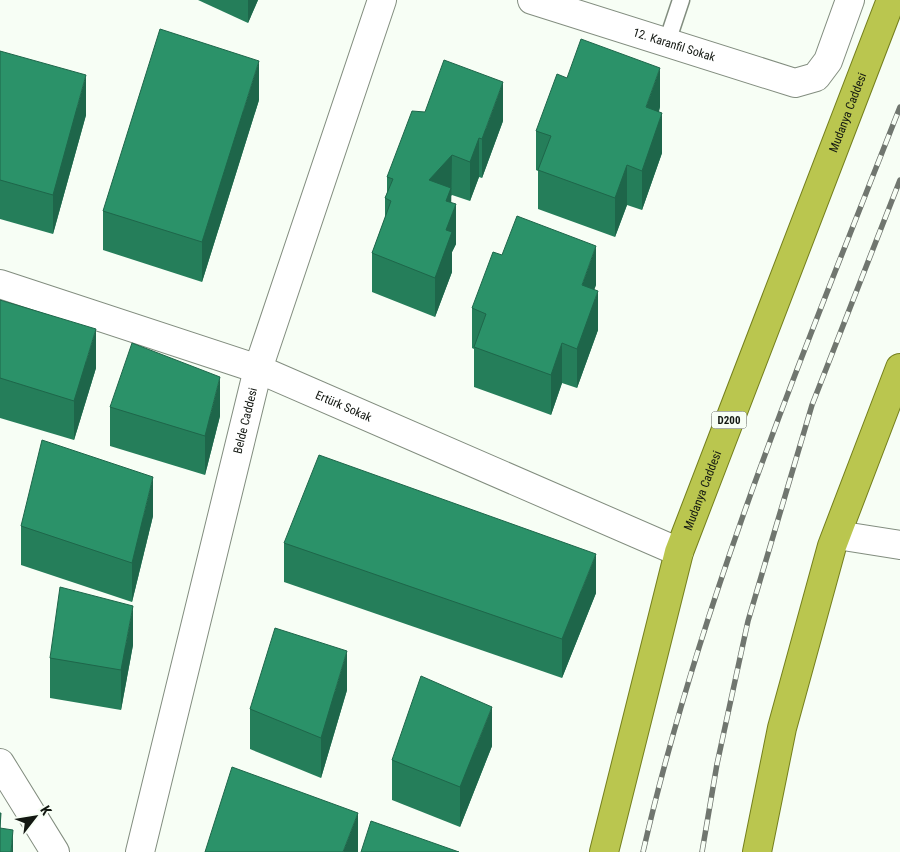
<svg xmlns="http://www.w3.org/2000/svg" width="900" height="852" font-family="'Roboto Condensed',sans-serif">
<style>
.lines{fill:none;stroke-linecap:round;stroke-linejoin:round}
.service-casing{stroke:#828d7f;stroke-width:19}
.minor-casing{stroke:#828d7f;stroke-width:30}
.tertiary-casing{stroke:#828d7f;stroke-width:30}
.trunk-casing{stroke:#747f1d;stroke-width:30}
.service{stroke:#fff;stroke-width:16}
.minor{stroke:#fff;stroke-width:28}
.tertiary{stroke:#fff;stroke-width:28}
.trunk{stroke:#bac64f;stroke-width:28}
.rail-casing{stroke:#70766f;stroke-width:5.5}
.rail{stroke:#f7fef5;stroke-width:4;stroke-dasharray:11;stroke-linecap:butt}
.wall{fill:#257e5a}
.shaded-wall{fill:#1e664a}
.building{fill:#2b9269;stroke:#1e664a}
.labels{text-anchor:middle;stroke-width:4.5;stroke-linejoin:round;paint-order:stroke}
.shield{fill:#f7fef5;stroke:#575c55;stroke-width:1}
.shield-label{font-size:11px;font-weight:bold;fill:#121711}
.street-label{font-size:12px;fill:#121711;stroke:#f7fef5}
</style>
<rect width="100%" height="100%" fill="#f7fef5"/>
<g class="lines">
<defs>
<polyline id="service" points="667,42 681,0"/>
<g id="minor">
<path id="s1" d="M532,0L795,83L816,77L828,61L850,0"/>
<polyline points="837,535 900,545"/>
<polyline points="0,763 55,852"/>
</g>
<g id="tertiary">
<path id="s2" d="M0,284L258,369L679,552"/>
<path id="s3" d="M140,852L258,369L382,0"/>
</g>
<g id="trunk">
<path id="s4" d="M604,852L679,552L891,0"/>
<polyline points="757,852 782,728 832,546 900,368"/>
</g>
</defs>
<use href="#service" class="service-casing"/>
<use href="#minor" class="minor-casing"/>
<use href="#tertiary" class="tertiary-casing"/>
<use href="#trunk" class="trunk-casing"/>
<use href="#service" class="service"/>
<use href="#minor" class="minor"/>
<use href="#tertiary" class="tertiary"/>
<use href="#trunk" class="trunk"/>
<defs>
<g id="rail">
<path d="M643,852C702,595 804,352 900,107"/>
<polyline points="702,852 717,764 748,621 812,405 900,180"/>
</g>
</defs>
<use href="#rail" class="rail-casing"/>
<use href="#rail" class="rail"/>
</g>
<g class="wall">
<polygon points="198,0 258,0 248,23"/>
<polygon points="0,51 86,115 53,234 0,219"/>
<polygon points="259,100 202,282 103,250 103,211"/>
<polygon points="660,107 659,112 662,153 642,210 627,205 615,237 538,209 538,171 536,170 536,131"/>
<polygon points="503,121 482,178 479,177 470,201 452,195 451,196 451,203 456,244 452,252 452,272 435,317 372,292 372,253 385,218 385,198 387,193 387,177"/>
<polygon points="596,285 594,289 598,330 577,388 562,383 551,415 474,387 474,349 472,348 472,308"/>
<polygon points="0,300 96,368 74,440 0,418"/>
<polygon points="110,407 220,416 205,475 110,446"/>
<polygon points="153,516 132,602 21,565 21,526"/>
<polygon points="284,543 596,593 562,678 284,582"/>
<polygon points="133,645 121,710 50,698 50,658"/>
<polygon points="347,690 321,778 250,749 250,709"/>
<polygon points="492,746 460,827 392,800 392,760"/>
</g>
<g class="shaded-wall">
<polygon points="248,0 258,0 248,23"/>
<polygon points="259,61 259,100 202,282 202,242"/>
<polygon points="660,68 660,107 646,147 646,107"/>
<polygon points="86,75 86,115 53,234 53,195"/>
<polygon points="503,82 503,121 482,178 482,139"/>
<polygon points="662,113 662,153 642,210 642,171"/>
<polygon points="479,138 479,177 470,201 470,162"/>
<polygon points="452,155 451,216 456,204 456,244 452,252 452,272 435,317 435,278 429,180"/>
<polygon points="627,165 627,205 615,237 615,198"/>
<polygon points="596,246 596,285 582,324 582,285"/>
<polygon points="598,291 598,330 577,388 577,349"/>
<polygon points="96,329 96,368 74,440 74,401"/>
<polygon points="562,343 562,383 551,415 551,375"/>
<polygon points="220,377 220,416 205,475 205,436"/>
<polygon points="153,477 153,516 132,602 132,563"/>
<polygon points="596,554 596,593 562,678 562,639"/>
<polygon points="133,606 133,645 121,710 121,670"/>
<polygon points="347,651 347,690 321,778 321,738"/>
<polygon points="492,707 492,746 460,827 460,787"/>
<polygon points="358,813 358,852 343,852"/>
<polygon points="13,830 13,852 11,852"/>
</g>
<g class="building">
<polygon points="160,29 259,61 202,242 103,211"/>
<polygon points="581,39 660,68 646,107 662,113 642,171 627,165 615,198 538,170 551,136 536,131 557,74 567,78"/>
<polygon points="0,51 86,75 53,195 0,180"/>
<polygon points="444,60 503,82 482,139 479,138 470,162 452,155 429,180 451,188 446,201 456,204 446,230 452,232 435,278 372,253 391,201 385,198 393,179 387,177 412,111 425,112"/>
<polygon points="517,216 596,246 582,285 598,291 577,349 562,343 551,375 474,347 486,314 472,308 493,252 502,255"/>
<polygon points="0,300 96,329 74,401 0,378"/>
<polygon points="132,343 220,377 205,436 110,407"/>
<polygon points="42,440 153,477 132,563 21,526"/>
<polygon points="319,455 596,554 562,639 284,543"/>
<polygon points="60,587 133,606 121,670 50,658"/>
<polygon points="275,628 347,651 321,738 250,709"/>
<polygon points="421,676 492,707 460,787 392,760"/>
<polygon points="232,767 358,813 343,852 205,852"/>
<polygon points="0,813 1,813 0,828 13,830 11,852 0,852"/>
<polygon points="371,821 459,852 361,852"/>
</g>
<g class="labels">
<rect class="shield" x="711.5" y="411.5" width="35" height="17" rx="4"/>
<g class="shield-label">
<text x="729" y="424">D200</text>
</g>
<g class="street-label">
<text dy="4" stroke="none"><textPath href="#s1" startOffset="149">12. Karanfil Sokak</textPath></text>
<text dy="4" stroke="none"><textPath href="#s4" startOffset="780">Mudanya Caddesi</textPath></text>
<text dy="4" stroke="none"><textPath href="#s2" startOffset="365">Ertürk Sokak</textPath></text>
<text dy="4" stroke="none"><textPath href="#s3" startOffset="444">Belde Caddesi</textPath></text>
<text dy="4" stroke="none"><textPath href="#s4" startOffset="375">Mudanya Caddesi</textPath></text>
</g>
</g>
<g transform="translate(35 817) rotate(59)" stroke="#f7fef5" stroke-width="4" paint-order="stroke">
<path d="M0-4L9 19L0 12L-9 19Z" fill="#121711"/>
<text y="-8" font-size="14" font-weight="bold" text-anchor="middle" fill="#121711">K</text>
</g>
</svg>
